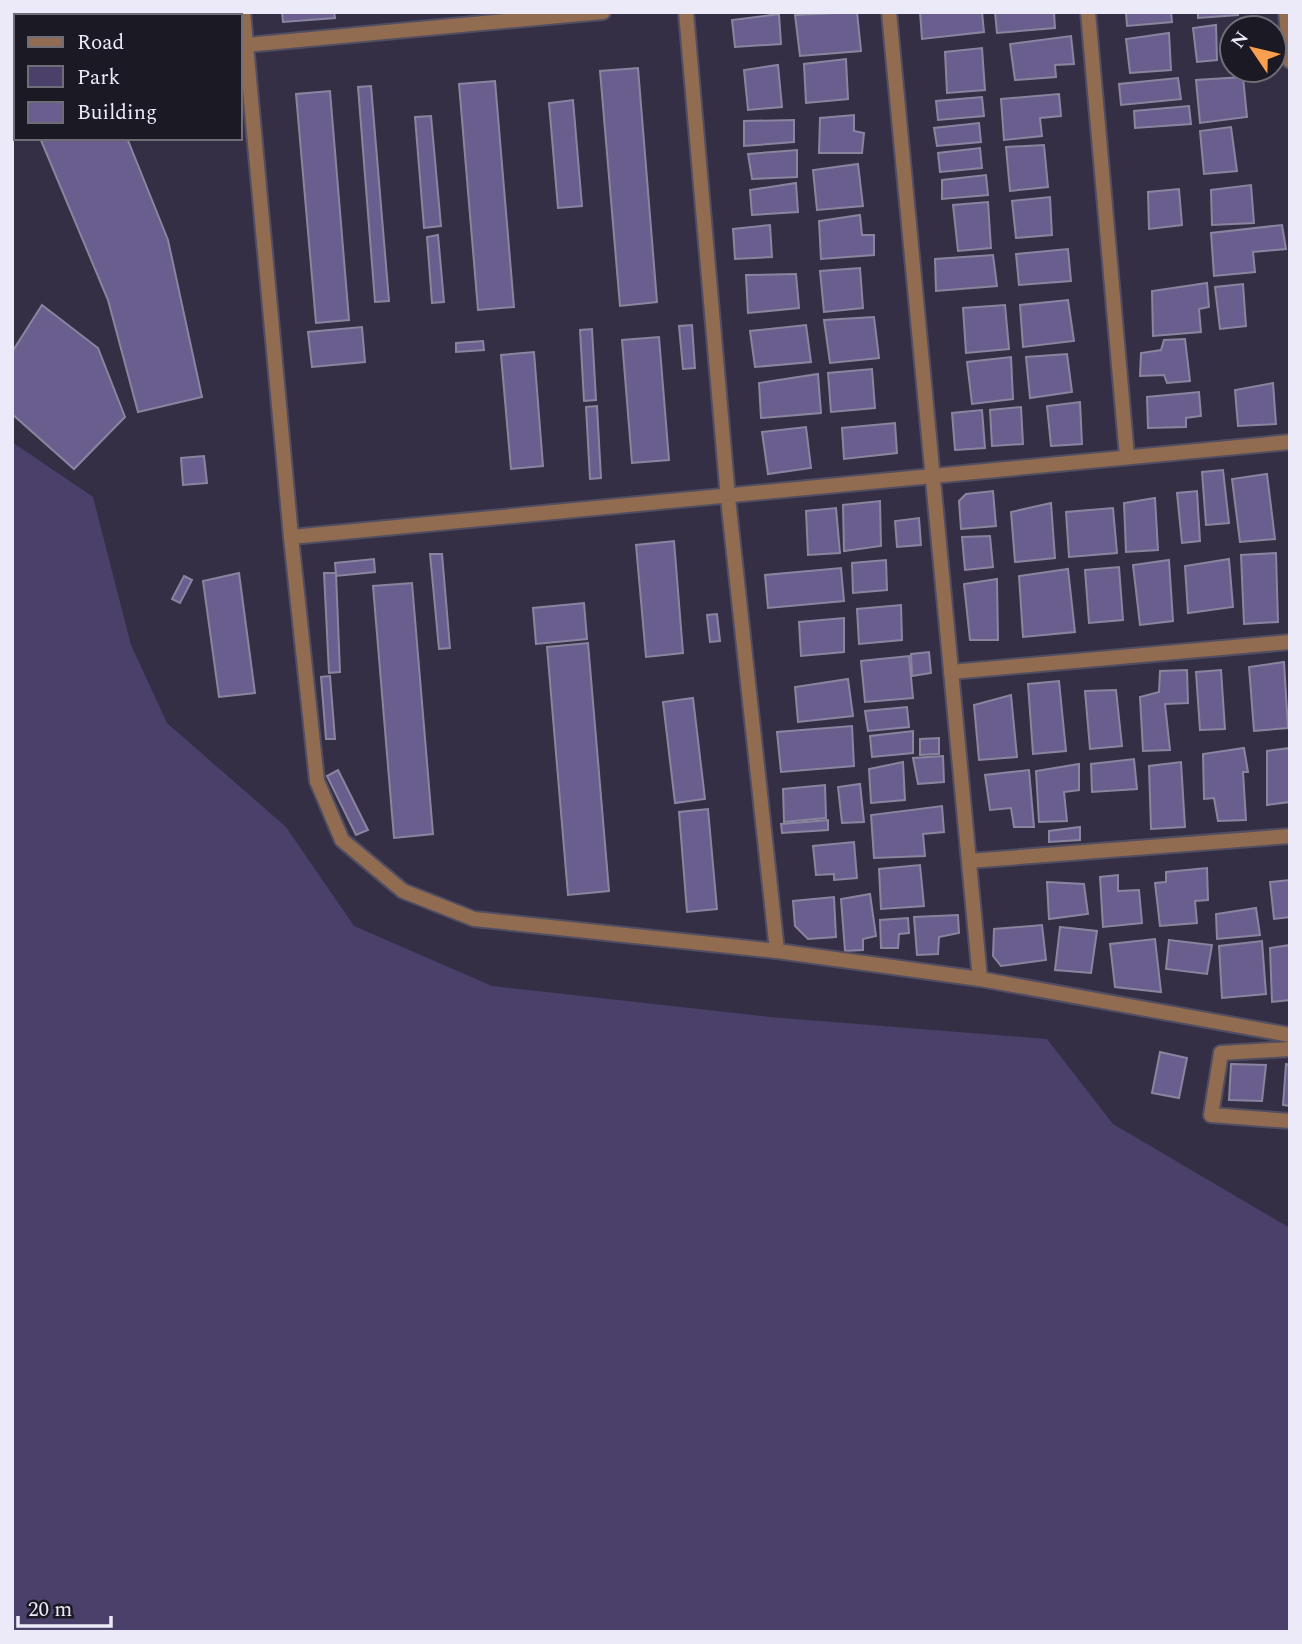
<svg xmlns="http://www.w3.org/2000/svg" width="1302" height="1644" font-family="Spectral,serif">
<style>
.green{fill:#4a406a}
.building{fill:#6a5e8f;stroke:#8a859f;stroke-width:2}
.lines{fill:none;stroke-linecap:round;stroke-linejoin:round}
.service-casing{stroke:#514d62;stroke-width:18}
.minor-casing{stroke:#514d62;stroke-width:18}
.service{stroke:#916c50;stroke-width:14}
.minor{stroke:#916c50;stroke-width:14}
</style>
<rect width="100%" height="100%" fill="#342f45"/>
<polygon class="green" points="12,442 93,497 131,645 167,723 286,827 354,926 492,986 770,1017 1047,1039 1113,1124 1290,1228 1290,1632 12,1632"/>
<g class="building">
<polygon points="20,12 58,12 60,16 16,16 16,82 12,73 12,16"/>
<polygon points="282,12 334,12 335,18 283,22"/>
<polygon points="857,12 861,51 800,56 795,15"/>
<polygon points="920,12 982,12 984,32 922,39"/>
<polygon points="995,12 1054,12 1055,28 997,33"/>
<polygon points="1126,12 1171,12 1172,22 1127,26"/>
<polygon points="1198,12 1238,12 1238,15 1198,18"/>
<polygon points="779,14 781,44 735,47 732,20"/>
<polygon points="1258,21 1259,28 1233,28 1233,23"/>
<polygon points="1216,25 1217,60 1197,62 1193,28"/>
<polygon points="1169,33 1171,70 1130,73 1126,39"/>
<polygon points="1071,36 1074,64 1055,65 1056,77 1015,80 1010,44"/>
<polygon points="982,48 985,90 947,93 945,52"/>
<polygon points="846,59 848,99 806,103 804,64"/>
<polygon points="778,65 782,107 748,110 744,70"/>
<polygon points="638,68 657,302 620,306 600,71"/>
<polygon points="1243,77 1247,117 1200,123 1196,80"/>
<polygon points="1178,78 1181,99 1121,105 1119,84"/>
<polygon points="495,81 514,307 478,310 459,84"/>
<polygon points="371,86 389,301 375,302 358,87"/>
<polygon points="330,91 349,320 316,323 296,94"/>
<polygon points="1059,94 1061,116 1040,118 1042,136 1004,140 1001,99"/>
<polygon points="982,97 984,116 938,120 936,101"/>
<polygon points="573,100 582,206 558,208 549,103"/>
<polygon points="1189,106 1191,124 1135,128 1134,111"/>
<polygon points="854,115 854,131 864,133 862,153 819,153 820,118"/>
<polygon points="431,116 441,226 424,228 415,117"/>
<polygon points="794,120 794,142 744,146 744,121"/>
<polygon points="979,123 981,142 937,146 934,128"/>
<polygon points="1231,127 1237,171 1204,174 1200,131"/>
<polygon points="40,138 127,138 168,240 202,397 138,412 108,300"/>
<polygon points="1044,145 1048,187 1010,191 1006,147"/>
<polygon points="980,148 982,168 940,172 938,153"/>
<polygon points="797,150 797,177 752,179 748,154"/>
<polygon points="858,164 863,206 817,210 813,170"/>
<polygon points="986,175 988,195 942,199 942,180"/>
<polygon points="796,183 798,212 752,215 750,190"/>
<polygon points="1251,185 1254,223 1212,225 1211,190"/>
<polygon points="1179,189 1182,225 1149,229 1148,192"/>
<polygon points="1050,197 1052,235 1016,238 1012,201"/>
<polygon points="988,202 991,248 958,251 953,205"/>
<polygon points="860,215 862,235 874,235 874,255 821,259 819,221"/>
<polygon points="770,225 772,257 735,259 733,229"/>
<polygon points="1282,225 1286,249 1253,252 1255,272 1214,276 1211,233"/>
<polygon points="438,235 444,302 432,303 427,237"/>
<polygon points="1068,249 1071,281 1019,285 1016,254"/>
<polygon points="993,255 997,286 936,291 935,259"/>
<polygon points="860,268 863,308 824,312 820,271"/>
<polygon points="796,274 799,308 748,313 746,275"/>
<polygon points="1207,283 1209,307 1199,309 1201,332 1153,336 1152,291"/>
<polygon points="1243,284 1246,326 1220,329 1215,287"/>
<polygon points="1068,300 1074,341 1023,347 1020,305"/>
<polygon points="42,305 98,348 125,417 74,469 12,414 12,352"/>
<polygon points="1005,305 1009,349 966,353 963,308"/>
<polygon points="874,317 879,358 830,363 824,320"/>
<polygon points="692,325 695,368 683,369 679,326"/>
<polygon points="806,325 811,362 755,367 750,331"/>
<polygon points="362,327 365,362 312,367 308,332"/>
<polygon points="592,329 596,400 584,401 580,330"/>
<polygon points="659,337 669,460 632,463 622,340"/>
<polygon points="1185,339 1190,381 1167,383 1164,375 1140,376 1141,353 1161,350 1164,340"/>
<polygon points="483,341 484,350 456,352 456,343"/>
<polygon points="534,352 543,466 511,469 501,355"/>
<polygon points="1067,354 1072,392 1030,398 1026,357"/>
<polygon points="1011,357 1013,399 972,404 967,362"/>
<polygon points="872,369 875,408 831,412 828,373"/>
<polygon points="818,374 821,413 761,418 759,383"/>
<polygon points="1273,383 1276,424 1238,426 1235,390"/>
<polygon points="1199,392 1201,416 1186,418 1186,427 1148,428 1147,397"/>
<polygon points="1080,402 1082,444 1051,446 1047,406"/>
<polygon points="597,406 601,478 590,479 586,407"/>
<polygon points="1021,407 1023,444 992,446 990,410"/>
<polygon points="982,410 985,448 955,450 952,413"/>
<polygon points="895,423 897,453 844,459 842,428"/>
<polygon points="806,427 811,468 768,474 762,432"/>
<polygon points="204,456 207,483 183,485 181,458"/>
<polygon points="1223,470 1229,523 1206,525 1202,472"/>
<polygon points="1267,474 1275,539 1240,542 1232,479"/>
<polygon points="993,491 996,526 961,529 959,501 966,494"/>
<polygon points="1197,491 1200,541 1182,543 1177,493"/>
<polygon points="1155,498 1158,550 1126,552 1124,503"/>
<polygon points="880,501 881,546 844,551 843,505"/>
<polygon points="1051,503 1055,558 1015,562 1011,512"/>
<polygon points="836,508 840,553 808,555 806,511"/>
<polygon points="1113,508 1117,553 1069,557 1066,512"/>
<polygon points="919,518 921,545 897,547 895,521"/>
<polygon points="990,536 993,567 965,570 962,537"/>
<polygon points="674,541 683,653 646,657 636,545"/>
<polygon points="1276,553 1278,622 1244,624 1241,555"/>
<polygon points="430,554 442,554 450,648 439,649"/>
<polygon points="374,559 375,572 336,576 335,563"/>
<polygon points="1229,559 1233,607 1188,613 1185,566"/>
<polygon points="886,560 887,590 853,593 852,563"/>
<polygon points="1169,560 1173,621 1140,625 1133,565"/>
<polygon points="1119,567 1123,620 1089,623 1085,570"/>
<polygon points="841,568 844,601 768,608 765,575"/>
<polygon points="1068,569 1075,632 1023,637 1019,576"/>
<polygon points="239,573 255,693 219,697 203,581"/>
<polygon points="324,573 336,573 340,672 329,673"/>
<polygon points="184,576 192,580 180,603 172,599"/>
<polygon points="997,579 998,640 970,640 964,584"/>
<polygon points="412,583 433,834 394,838 373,586"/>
<polygon points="584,603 587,639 536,644 533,608"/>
<polygon points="901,605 902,640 859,644 857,609"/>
<polygon points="717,614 720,641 710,642 707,615"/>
<polygon points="844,618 844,652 801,656 799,622"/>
<polygon points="588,643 609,891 568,895 547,647"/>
<polygon points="929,652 931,673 912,676 911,654"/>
<polygon points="909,656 913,698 865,702 861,661"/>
<polygon points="1284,662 1288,728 1254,731 1249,667"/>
<polygon points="1187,670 1188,703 1165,704 1170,750 1143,751 1140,697 1159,692 1160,671"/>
<polygon points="1221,670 1225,729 1200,730 1196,672"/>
<polygon points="330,676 335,739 326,739 321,677"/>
<polygon points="848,679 853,716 798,722 795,687"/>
<polygon points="1059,681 1066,751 1033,754 1028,684"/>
<polygon points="1116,690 1122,746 1090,749 1085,691"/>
<polygon points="1011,695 1017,757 979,760 974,705"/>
<polygon points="693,698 705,799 675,803 663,702"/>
<polygon points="907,707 909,727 868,731 865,711"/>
<polygon points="852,726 854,766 781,772 777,732"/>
<polygon points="913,731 913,753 872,757 870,736"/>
<polygon points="939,738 939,754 920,755 920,739"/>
<polygon points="1244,748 1248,772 1243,772 1246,820 1218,821 1214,798 1204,799 1203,754"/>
<polygon points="1290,748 1290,802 1267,805 1267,751"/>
<polygon points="943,756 944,782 918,784 913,758"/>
<polygon points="1134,759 1137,789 1092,792 1091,764"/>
<polygon points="903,762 905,800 871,803 869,769"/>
<polygon points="1181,762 1185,827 1151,829 1149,766"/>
<polygon points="1079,764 1079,790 1064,792 1067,821 1039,822 1036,771"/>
<polygon points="338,770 368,830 356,835 327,776"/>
<polygon points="1029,770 1034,827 1014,827 1011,808 990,810 985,775"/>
<polygon points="860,784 864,822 842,823 838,787"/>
<polygon points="825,785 826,818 784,822 783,789"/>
<polygon points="942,806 944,832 923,834 925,856 874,858 871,815"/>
<polygon points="708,809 717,909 687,912 679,812"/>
<polygon points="828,820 828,830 782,833 781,824"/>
<polygon points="1080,827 1080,840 1049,842 1049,831"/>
<polygon points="854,842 857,878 834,880 834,874 816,875 813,846"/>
<polygon points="920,865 924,906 881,909 879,869"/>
<polygon points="1207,868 1208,900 1195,901 1197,923 1160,926 1155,883 1166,882 1166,872"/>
<polygon points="1118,875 1118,891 1139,890 1142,923 1103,927 1100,877"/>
<polygon points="1290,880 1290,917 1274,919 1270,882"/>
<polygon points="1047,882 1084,884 1088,914 1049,919"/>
<polygon points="870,894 876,936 863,939 863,950 845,951 841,899"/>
<polygon points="834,897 836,937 808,939 795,926 793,901"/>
<polygon points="1256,908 1260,935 1217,939 1216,914"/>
<polygon points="958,915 959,933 939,937 938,954 917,955 914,917"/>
<polygon points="908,918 909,933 899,934 898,948 881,948 880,920"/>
<polygon points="1042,925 1046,960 1001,966 993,956 994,929"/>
<polygon points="1060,927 1097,931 1091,973 1055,970"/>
<polygon points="1155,939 1161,992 1115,987 1110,944"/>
<polygon points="1169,940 1212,945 1207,974 1166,969"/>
<polygon points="1262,941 1266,994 1222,998 1219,946"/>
<polygon points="1290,945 1290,1000 1272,1002 1270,948"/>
<polygon points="1160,1052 1187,1058 1179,1098 1152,1093"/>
<polygon points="1231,1064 1266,1065 1262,1101 1229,1100"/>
<polygon points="1286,1064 1290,1065 1290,1106 1283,1105"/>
</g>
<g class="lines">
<defs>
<polyline id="service" points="1290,1049 1221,1053 1211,1115 1290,1121"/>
<g id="minor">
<polyline points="243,12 291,537 317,781 342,840 403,891 474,919 777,951 980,979 1290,1035"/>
<polyline points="686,12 728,498 777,951"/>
<polyline points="889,12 980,979"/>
<polyline points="1088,12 1127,457"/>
<polyline points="1286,12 1290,61"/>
<polyline points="245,45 603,12"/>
<polyline points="291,537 1290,442"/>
<polyline points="951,672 1290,642"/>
<polyline points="969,861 1290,836"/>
</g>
</defs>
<use href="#service" class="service-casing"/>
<use href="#minor" class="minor-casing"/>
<use href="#service" class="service"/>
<use href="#minor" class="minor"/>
</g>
<rect width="1302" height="1644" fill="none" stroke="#eceaf8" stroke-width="28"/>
<rect x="14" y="14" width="228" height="126" fill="#1b1923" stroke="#6f6d78" stroke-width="2"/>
<rect x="28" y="37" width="35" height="10" fill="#916c50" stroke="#6f6d78" stroke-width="2"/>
<text x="77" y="49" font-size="21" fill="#eceaf8">Road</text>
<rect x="28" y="66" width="35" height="21" fill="#4a406a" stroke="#6f6d78" stroke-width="2"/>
<text x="77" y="84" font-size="21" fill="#eceaf8">Park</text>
<rect x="28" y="102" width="35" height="21" fill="#6a5e8f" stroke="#6f6d78" stroke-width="2"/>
<text x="77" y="119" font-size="21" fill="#eceaf8">Building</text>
<g transform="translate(1253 49) rotate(305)"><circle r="33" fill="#1b1923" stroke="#6f6d78" stroke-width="2"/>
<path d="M0-5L12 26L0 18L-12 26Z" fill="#fa9f4f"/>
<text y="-10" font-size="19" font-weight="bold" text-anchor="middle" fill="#eceaf8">N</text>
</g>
<path d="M18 1616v10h93v-10" fill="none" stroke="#eceaf8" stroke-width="3.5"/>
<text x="28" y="1616" font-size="21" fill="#eceaf8" stroke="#1b1923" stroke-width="5" paint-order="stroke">20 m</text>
</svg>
